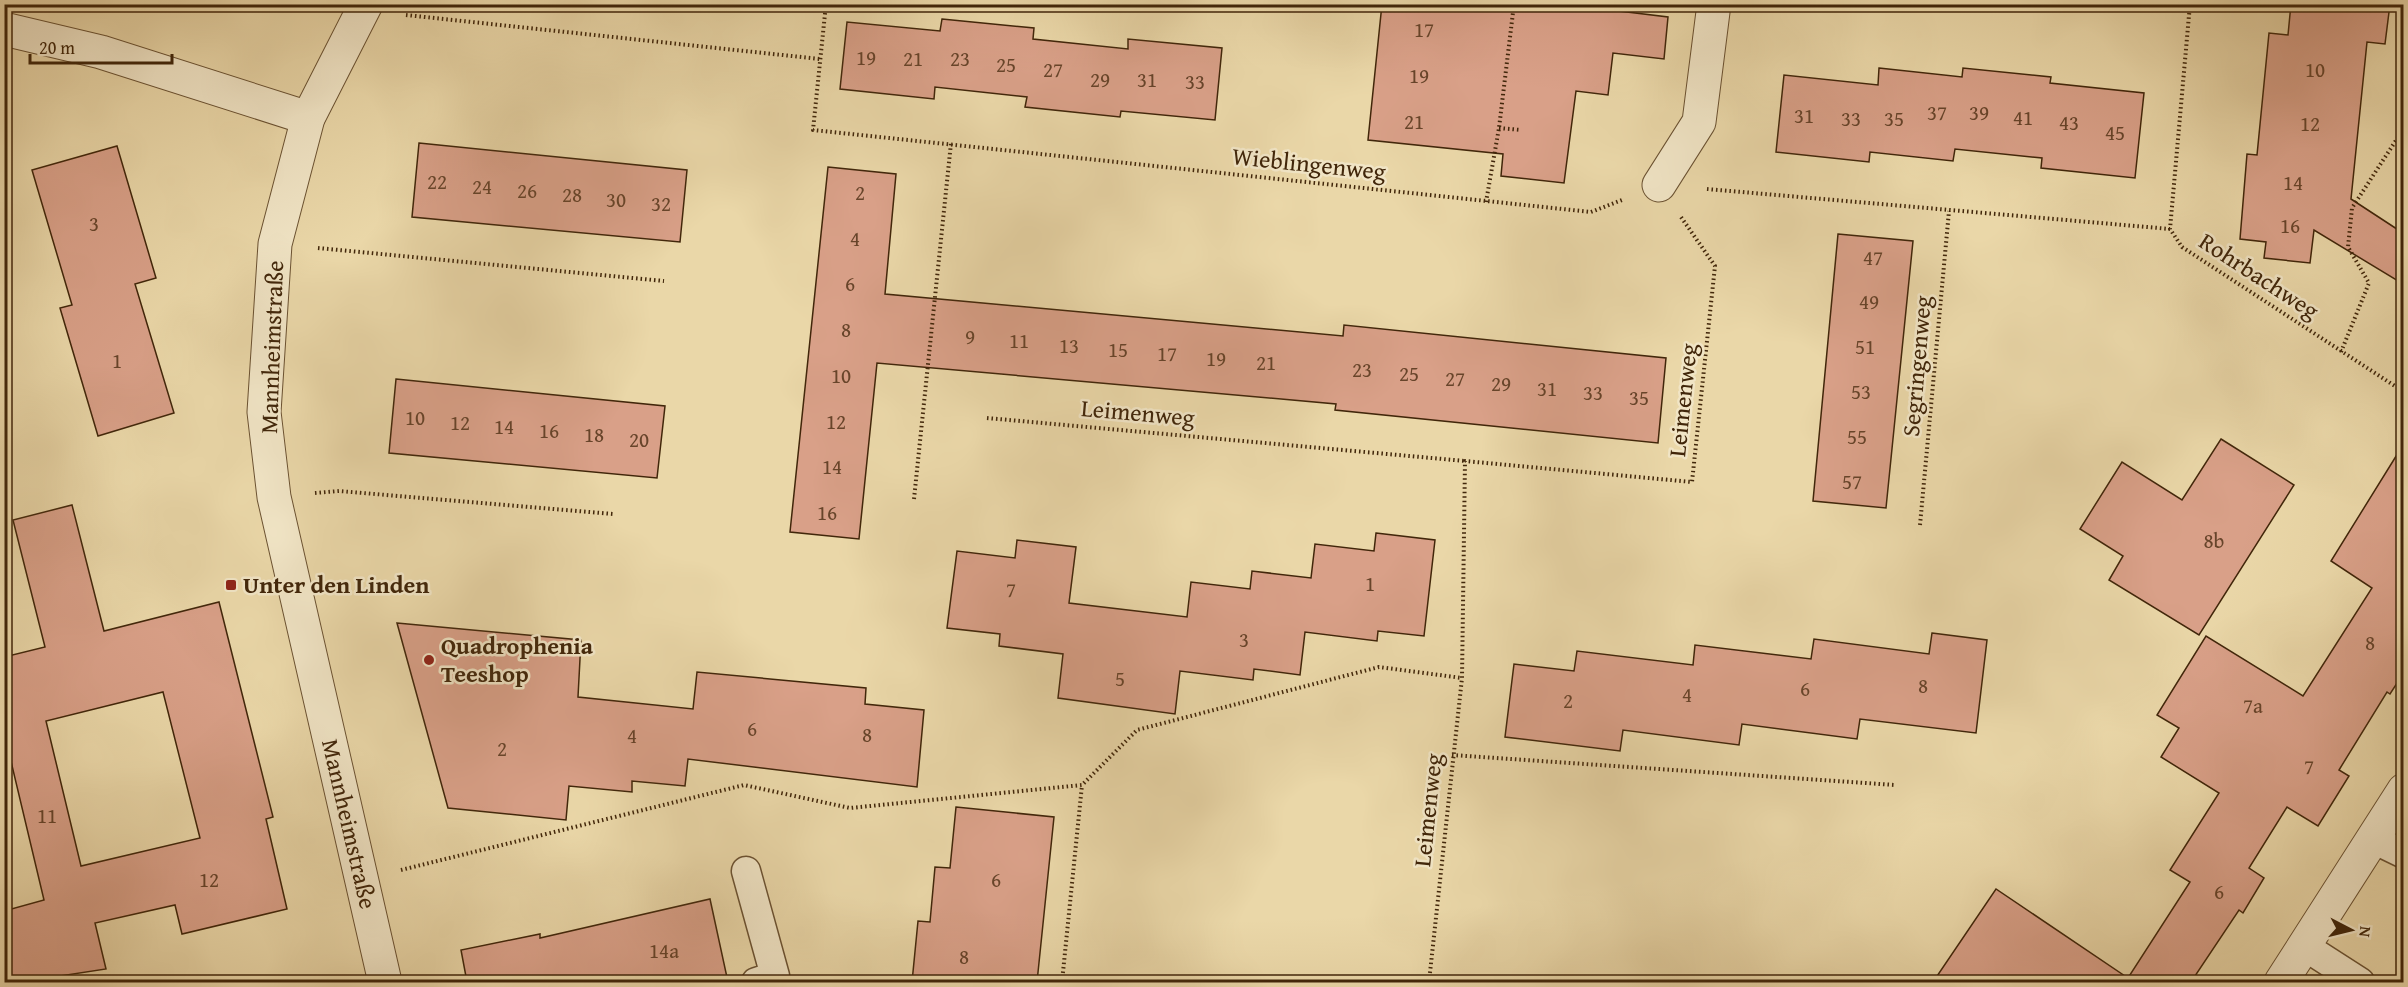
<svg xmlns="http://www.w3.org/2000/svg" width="2408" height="987" font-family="'Gentium Book Plus',serif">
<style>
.building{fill:#d9a088;stroke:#41260a;stroke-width:1.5;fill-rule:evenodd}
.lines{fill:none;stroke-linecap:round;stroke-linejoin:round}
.service-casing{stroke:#6b5232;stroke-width:31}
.minor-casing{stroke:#6b5232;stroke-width:35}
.path{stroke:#41260a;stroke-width:4;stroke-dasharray:1.5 3;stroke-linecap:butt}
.service{stroke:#f1e5c6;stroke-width:28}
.minor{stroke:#f1e5c6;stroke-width:33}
.poi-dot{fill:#8f2418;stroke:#f1e5c6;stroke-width:2}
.labels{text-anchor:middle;stroke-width:5;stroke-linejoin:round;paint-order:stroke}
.number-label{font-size:21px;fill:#67442a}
.street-label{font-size:24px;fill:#41260a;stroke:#f1e5c6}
.poi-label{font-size:24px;font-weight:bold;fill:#41260a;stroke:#f1e5c6;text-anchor:start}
</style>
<rect width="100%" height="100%" fill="#ead7a8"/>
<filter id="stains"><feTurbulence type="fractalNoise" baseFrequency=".00333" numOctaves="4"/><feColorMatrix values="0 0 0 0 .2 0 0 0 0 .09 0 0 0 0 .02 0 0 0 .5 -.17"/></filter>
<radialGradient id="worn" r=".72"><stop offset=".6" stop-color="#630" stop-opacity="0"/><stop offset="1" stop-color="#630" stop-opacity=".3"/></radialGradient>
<g class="building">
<polygon points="1382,4 1561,4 1668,17 1664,59 1613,53 1608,95 1576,91 1564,183 1501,176 1503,154 1368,140"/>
<polygon points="2291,4 2390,4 2385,44 2367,42 2351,199 2403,233 2403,284 2314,230 2310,263 2264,258 2266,242 2240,239 2247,154 2257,155 2269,33 2288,35"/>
<polygon points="942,19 1034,28 1033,39 1128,49 1128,39 1222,48 1215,120 1121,111 1120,117 1025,107 1027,97 935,87 934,99 840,89 847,22 940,31"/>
<polygon points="1879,68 1962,77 1963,68 2051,77 2050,83 2144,93 2135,178 2041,168 2042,158 1955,149 1953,161 1870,152 1869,162 1776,152 1784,75 1878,85"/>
<polygon points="419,143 687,170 680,242 412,217"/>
<polygon points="117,146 156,278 135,284 174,413 98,436 60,308 72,305 32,170"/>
<polygon points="828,167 896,174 885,294 1343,336 1344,325 1666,358 1658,443 1335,410 1336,404 877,363 859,539 790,532"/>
<polygon points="1838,234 1913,241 1886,508 1813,501"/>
<polygon points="396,379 665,406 657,478 389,453"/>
<polygon points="2221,439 2294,485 2199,635 2109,580 2123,556 2080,529 2122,462 2182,500"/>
<polygon points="2403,445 2403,674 2390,694 2387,692 2339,770 2349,776 2318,826 2287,807 2249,868 2264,878 2243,913 2239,910 2191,982 1933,982 1996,889 2128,978 2190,882 2170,870 2219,793 2161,757 2179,728 2157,715 2206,636 2303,696 2372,588 2331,561"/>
<path d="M72,505L104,631L219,602L273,817L266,819L287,909L182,934L175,905L95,923L106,969L21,982H4V911L44,900L4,732V657L45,647L13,520ZM163,692L200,838L81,866L46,721Z"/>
<polygon points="1376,533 1435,540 1424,636 1378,631 1377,641 1305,632 1300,675 1254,669 1253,680 1180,671 1175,714 1058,698 1063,654 999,646 1000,634 947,628 957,551 1015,558 1017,540 1076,547 1069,603 1187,617 1191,582 1250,589 1252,571 1311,578 1315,544 1374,551"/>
<polygon points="397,623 581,640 578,697 693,709 697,672 866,688 865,704 924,710 917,787 688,759 685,786 632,781 632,792 569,786 566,820 448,808"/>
<polygon points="1932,633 1987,640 1976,733 1860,719 1857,739 1742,724 1739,745 1623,730 1620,751 1505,737 1514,664 1574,671 1577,651 1693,665 1695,645 1811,659 1814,639 1929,654"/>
<polygon points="956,807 1054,817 1037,982 912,982 918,921 930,922 935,867 950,868"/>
<polygon points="710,899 728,982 467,982 461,950 540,934 540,938"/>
</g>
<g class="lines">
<defs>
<g id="service">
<polyline points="2373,839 2404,854"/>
<polyline points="746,871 775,976 756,982"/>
<polyline points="2304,946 2360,982"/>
</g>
<g id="minor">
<polyline points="366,4 308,118 275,244 264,412 274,497 385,982"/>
<polyline points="4,29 101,52 308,118"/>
<polyline points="1659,185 1699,122 1714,4"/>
<polyline points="2281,982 2404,790"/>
</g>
</defs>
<use href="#service" class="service-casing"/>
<use href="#minor" class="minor-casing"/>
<g class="path">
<polyline points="826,4 813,130 1591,212 1622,200"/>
<polyline points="2190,4 2170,229 2182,247 2404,392"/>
<polyline points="406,15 820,59"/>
<polyline points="1499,128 1521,130"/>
<polyline points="1707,189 2170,229"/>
<polyline points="1486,202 1499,128 1514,4"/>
<polyline points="318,248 664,281"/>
<polyline points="2341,352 2369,283 2348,247 2352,208 2404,128"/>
<polyline points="987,418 1465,461"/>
<polyline points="315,493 339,491 613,514"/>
<polyline points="914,499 951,143"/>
<polyline points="1920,525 1949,211"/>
<polyline points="1452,755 1895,785"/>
<polyline points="401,870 744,785 850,808 1082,785 1137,730 1379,667 1462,678"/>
<polyline points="1062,982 1082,785"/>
<polyline points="1429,982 1462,678 1465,461 1692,482 1715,266 1681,217"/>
</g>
<use href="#service" class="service"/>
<use href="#minor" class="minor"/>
</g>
<g class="poi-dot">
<rect x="225" y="579" width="12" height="12" rx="3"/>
<circle cx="429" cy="660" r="6"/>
</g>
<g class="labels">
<g class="number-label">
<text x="1424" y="37">17</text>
<text x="866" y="65">19</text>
<text x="913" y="66">21</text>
<text x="960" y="66">23</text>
<text x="1006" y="72">25</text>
<text x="1053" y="77">27</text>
<text x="2315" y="77">10</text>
<text x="1419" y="83">19</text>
<text x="1100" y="87">29</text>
<text x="1147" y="87">31</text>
<text x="1195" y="89">33</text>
<text x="1937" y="120">37</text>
<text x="1979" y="120">39</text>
<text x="1804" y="123">31</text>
<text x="2023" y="125">41</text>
<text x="1851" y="126">33</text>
<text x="1894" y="126">35</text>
<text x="1414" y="129">21</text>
<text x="2069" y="130">43</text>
<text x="2310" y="131">12</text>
<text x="2115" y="140">45</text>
<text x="437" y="189">22</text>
<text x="2293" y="190">14</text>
<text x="482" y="194">24</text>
<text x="527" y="198">26</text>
<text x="860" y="200">2</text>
<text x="572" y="202">28</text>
<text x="616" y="207">30</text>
<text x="661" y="211">32</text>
<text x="94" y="231">3</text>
<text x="2290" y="233">16</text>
<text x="855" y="246">4</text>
<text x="1873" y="265">47</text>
<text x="850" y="291">6</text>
<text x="1869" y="309">49</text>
<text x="846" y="337">8</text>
<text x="970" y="344">9</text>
<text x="1019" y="348">11</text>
<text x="1069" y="353">13</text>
<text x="1865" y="354">51</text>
<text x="1118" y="357">15</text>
<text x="1167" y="361">17</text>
<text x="1216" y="366">19</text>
<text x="117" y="368">1</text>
<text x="1266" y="370">21</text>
<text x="1362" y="377">23</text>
<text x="1409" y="381">25</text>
<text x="841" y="383">10</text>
<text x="1455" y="386">27</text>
<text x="1501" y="391">29</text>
<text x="1547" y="396">31</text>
<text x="1861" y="399">53</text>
<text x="1593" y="400">33</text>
<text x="1639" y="405">35</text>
<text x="415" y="425">10</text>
<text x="836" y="429">12</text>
<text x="460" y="430">12</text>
<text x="504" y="434">14</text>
<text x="549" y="438">16</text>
<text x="594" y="442">18</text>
<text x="1857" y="444">55</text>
<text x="639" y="447">20</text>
<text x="832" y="474">14</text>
<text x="1852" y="489">57</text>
<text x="827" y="520">16</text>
<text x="2214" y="548">8b</text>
<text x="1370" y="591">1</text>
<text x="1011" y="597">7</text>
<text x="1244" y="647">3</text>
<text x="2370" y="650">8</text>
<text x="1120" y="686">5</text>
<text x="1923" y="693">8</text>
<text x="1805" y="696">6</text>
<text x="1687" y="702">4</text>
<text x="1568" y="708">2</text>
<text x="2253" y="713">7a</text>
<text x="752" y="736">6</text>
<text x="867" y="742">8</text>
<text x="632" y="743">4</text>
<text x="502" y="756">2</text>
<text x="2309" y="774">7</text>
<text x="47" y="823">11</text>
<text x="209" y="887">12</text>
<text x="996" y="887">6</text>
<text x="2219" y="899">6</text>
<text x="664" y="958">14a</text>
<text x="964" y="964">8</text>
</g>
<g class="street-label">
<text transform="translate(1309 164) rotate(6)" y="8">Wieblingenweg</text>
<text transform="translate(2259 276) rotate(33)" y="8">Rohrbachweg</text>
<text transform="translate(272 347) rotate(-88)" y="8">Mannheimstraße</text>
<text transform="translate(1917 366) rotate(-85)" y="8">Segringenweg</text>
<text transform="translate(1683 400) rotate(-84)" y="8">Leimenweg</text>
<text transform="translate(1138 413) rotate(5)" y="8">Leimenweg</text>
<text transform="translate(1428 810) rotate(-84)" y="8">Leimenweg</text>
<text transform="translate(349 824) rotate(77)" y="8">Mannheimstraße</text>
</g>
<g class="poi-label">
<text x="243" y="593">Unter den Linden</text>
<text x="441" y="654">Quadrophenia<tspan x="441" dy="28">Teeshop</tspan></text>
</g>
</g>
<rect width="2408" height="987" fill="none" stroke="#ead7a8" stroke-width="24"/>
<rect x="6" y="6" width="2396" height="975" fill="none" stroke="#41260a" stroke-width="3"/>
<rect x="12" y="12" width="2384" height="963" fill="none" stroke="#41260a" stroke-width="1.5"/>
<g transform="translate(2351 930) rotate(97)" stroke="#f1e5c6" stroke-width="4.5" paint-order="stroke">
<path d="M0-4.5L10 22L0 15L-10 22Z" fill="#41260a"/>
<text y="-9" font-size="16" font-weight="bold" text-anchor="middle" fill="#41260a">N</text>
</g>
<path d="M30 54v9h142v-9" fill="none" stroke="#41260a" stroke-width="3"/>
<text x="39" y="54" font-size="18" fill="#41260a" stroke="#f1e5c6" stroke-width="4.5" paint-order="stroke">20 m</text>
<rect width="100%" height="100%" filter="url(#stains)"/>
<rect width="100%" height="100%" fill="url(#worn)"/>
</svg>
